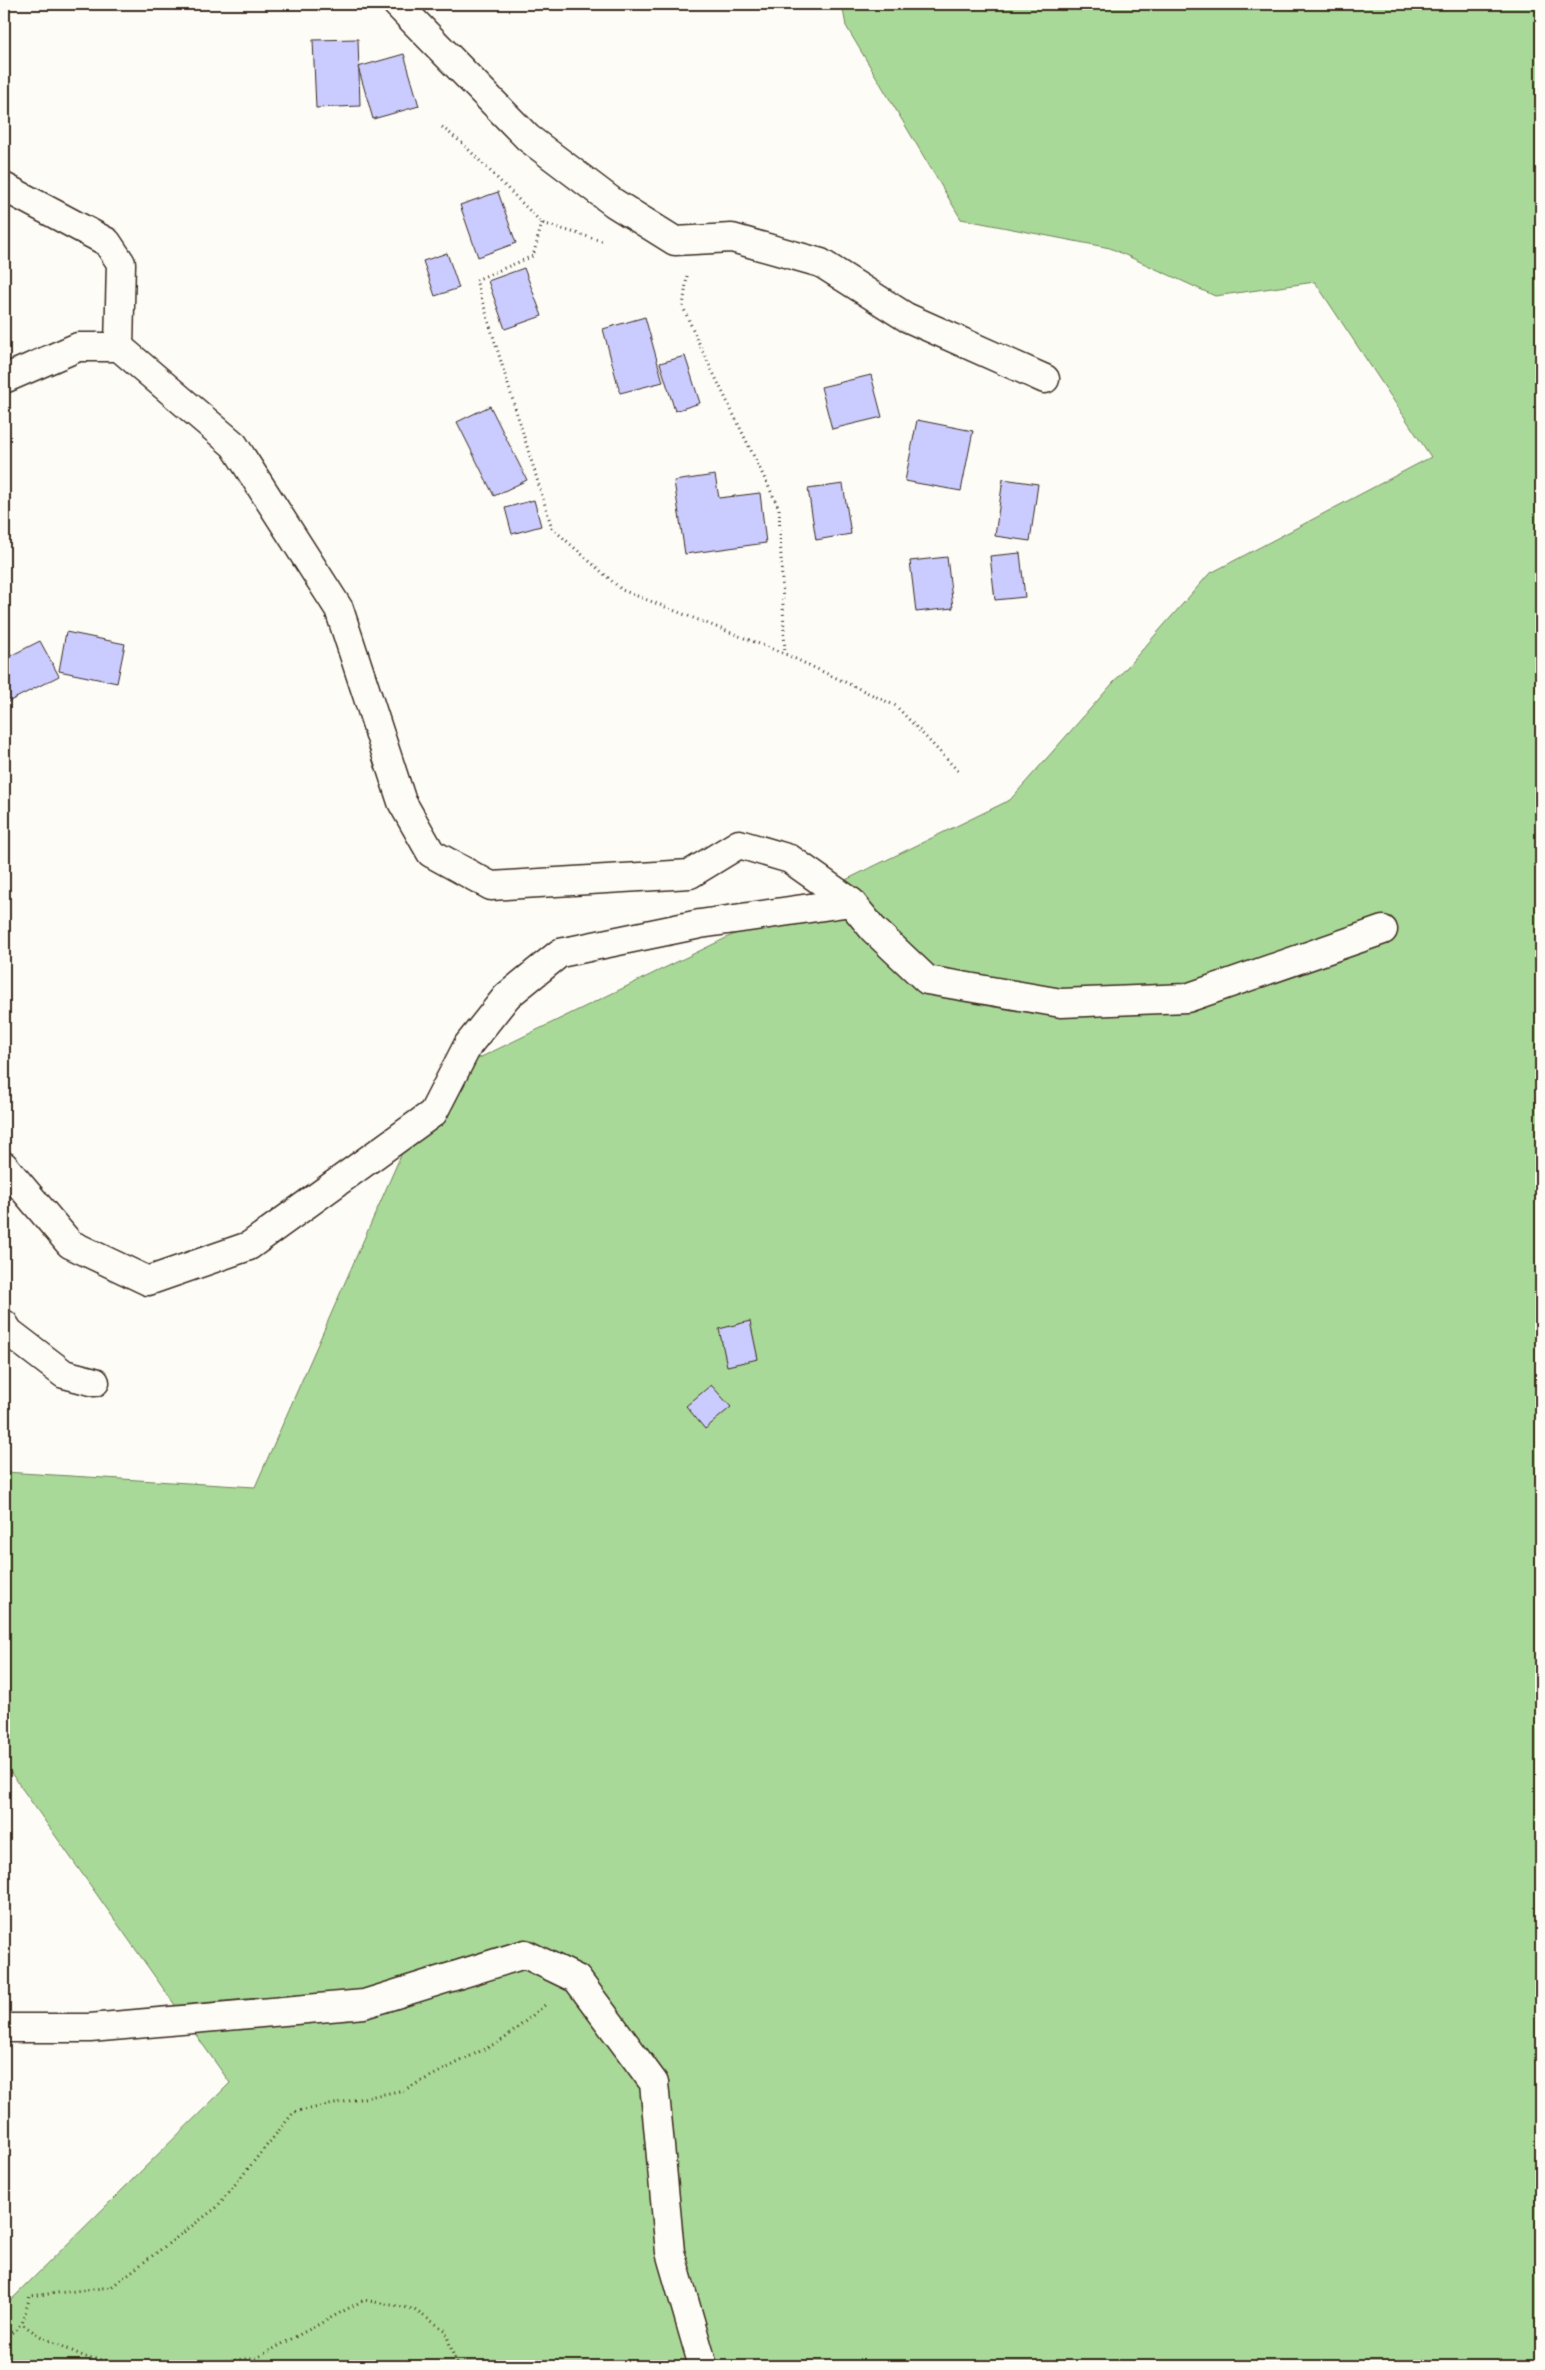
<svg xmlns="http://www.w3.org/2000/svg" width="1545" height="2370" font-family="Dekko,sans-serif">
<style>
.green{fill:#a9d998;stroke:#72825b}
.building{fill:#cacbfe;stroke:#3b2a1e}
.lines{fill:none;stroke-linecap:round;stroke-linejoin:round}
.minor-casing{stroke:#3b2a1e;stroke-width:31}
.path{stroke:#3b2a1e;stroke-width:3;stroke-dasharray:1 4;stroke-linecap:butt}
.minor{stroke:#fdfcf7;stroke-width:28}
</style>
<rect width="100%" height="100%" fill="#fdfcf7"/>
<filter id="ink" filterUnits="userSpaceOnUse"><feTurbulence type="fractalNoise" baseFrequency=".02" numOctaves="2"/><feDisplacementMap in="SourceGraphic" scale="10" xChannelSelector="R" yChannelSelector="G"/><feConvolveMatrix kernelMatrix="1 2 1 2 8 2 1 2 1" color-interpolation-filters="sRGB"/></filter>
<g filter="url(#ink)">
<polygon class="green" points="842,4 1541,4 1541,2366 4,2366 4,2307 230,2083 4,1763 4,1472 255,1487 434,1080 1010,800 1209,574 1431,457 1315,282 1215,296 1110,248 961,219 846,26"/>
<g class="building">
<polygon points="358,39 360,106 316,108 313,40"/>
<polygon points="404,54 419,106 373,119 358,67"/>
<polygon points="498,192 516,243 478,257 460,205"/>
<polygon points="447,253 459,288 435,296 423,261"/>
<polygon points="524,268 542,316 505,329 488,281"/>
<polygon points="645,317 663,382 620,393 603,329"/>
<polygon points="685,356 700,403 675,411 660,363"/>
<polygon points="871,375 882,417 832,429 821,387"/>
<polygon points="490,406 527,480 494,496 457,422"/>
<polygon points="917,420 973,431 961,491 905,481"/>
<polygon points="715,475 719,498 760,493 766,543 685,554 674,481"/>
<polygon points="1003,479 1038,484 1030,541 995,536"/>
<polygon points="843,484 851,534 816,540 808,489"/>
<polygon points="534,500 541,526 512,534 505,508"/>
<polygon points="1020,553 1025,597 995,600 990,556"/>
<polygon points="947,557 953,608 916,612 910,561"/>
<polygon points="66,632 125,644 117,683 59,671"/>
<polygon points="40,641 59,676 4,704 4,659"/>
<polygon points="750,1321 758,1359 727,1366 719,1329"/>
<polygon points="711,1385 731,1407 705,1429 686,1406"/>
</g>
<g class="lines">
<defs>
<g id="minor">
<polyline points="397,4 528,138 614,203 675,241 732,238 821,263 906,317 1045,379"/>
<polyline points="4,187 107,242 121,263 119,347"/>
<polyline points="4,379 78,347 119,347 234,445 339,609 402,802 431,853 491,886 690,874 739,844 790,859 851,902"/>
<polyline points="4,1166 70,1244 148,1281 249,1246 433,1113 468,1045 507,996 560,953 700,924 851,902 873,929 927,980 1061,1003 1187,998 1383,930"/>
<polyline points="4,1324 9,1332 64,1374 95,1382"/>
<polyline points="4,2028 90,2028 364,2004 525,1954 577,1979 654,2083 670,2252 703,2366"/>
</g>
</defs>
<use href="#minor" class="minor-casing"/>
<g class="path">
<polyline points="442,127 462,143 542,223 602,241"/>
<polyline points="542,223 533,256 476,280 552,528 622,590 785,654 896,706 960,773"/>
<polyline points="687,276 683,307 702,350 779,508 785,654"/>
<polyline points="4,2339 22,2324"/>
<polyline points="141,2366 85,2357 38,2335 22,2324 30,2296 111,2287 216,2208 294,2112 404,2090 504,2039 545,2005"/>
<polyline points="171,2366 256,2358 364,2300 413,2309 445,2330 457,2366"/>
</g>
<use href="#minor" class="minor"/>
</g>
</g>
<rect width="1545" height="2370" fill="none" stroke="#fdfcf7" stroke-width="20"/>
<rect x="10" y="10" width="1525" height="2350" fill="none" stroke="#3b2a1e" stroke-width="2" filter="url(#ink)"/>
</svg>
